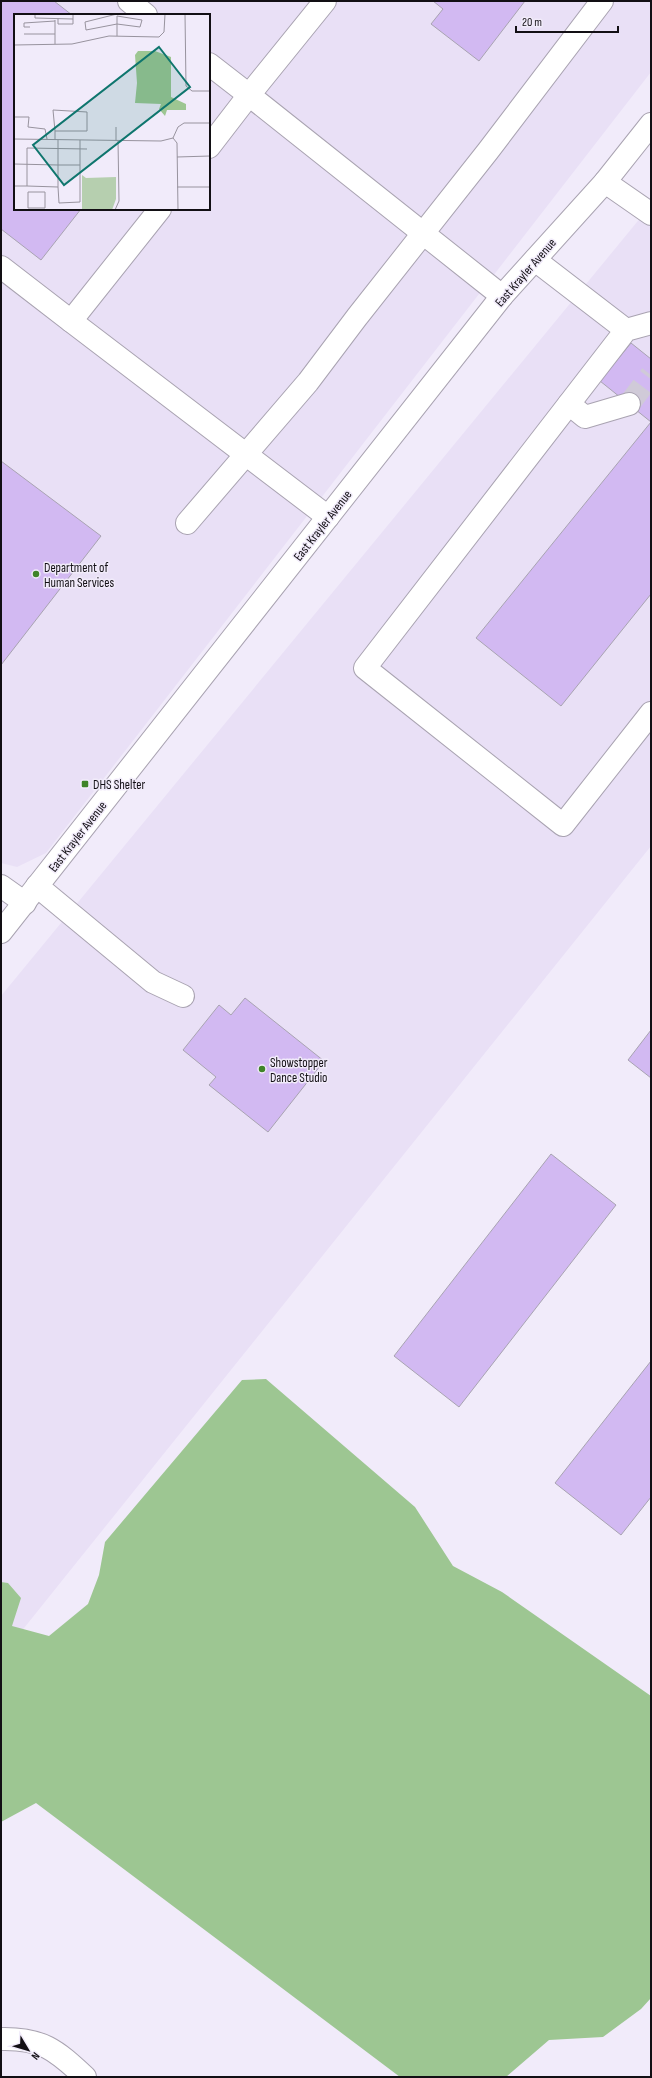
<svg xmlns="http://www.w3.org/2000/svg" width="652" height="2078" font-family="'Sofia Sans Condensed',sans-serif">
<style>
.built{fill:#e9e0f6;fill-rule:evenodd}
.forest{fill:#9dc692}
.building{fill:#d2b9f2;stroke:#a8a3b1}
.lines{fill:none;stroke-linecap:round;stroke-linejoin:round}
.minor-tunnel{stroke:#d0cad8;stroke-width:22;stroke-dasharray:22 11;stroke-linecap:butt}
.minor-casing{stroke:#a9a3b1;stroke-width:24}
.minor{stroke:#fff;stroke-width:22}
.poi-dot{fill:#3f8428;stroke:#f1ebfa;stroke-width:1.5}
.labels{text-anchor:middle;stroke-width:3;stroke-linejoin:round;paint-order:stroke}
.street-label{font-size:13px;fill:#120f14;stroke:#f1ebfa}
.poi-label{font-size:13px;fill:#120f14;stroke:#f1ebfa;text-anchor:start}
.inset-road{fill:none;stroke:#98939e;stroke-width:1}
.view{fill:#0f766e;fill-opacity:0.15;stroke:#0f766e;stroke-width:2}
.inset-edge{fill:none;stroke:#120f14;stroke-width:2}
</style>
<rect width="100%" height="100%" fill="#f1ebfa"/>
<g class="built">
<path d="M1,1H651V72L46,853L17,867L1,863ZM15,15H209V209H15Z"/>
<polygon points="651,205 651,846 4,1653 1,1651 1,996"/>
</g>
<polygon class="forest" points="266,1379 415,1507 453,1566 502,1592 651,1696 651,1998 641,2009 603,2037 549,2040 506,2077 400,2077 36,1803 1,1822 1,1582 8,1583 21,1598 12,1626 49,1636 88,1604 99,1575 105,1542 242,1380"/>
<g class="building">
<polygon points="1,1 54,1 72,15 15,15 15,209 81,209 41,260 1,229"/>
<polygon points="433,1 525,1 479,61 431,24 443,9"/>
<polygon points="631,343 651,359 651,594 561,706 476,638 651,422 600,381"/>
<polygon points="1,461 101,536 1,665"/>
<polygon points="245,998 324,1061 268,1132 209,1085 216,1077 183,1050 219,1005 231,1015"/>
<polygon points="651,1030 651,1078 628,1060"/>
<polygon points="551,1154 616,1205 459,1407 394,1356"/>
<polygon points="651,1361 651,1497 621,1535 555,1483"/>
</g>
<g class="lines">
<polyline class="minor-tunnel" points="629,404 651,375"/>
<defs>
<g id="minor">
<polyline points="129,1 146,15"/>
<polyline points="325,1 249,95 502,296"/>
<polyline points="209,64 249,95 209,147"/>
<polyline points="605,182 651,214"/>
<polyline points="535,260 626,330"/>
<polyline points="1,267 71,321 160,209"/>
<polyline points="71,321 328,517"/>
<polyline points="651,323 626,330 365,668 563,825 651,713"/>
<polyline points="569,404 585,417 629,404"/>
<polyline points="187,523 308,382 357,317 488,151 602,1"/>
<polyline points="1,886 25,903"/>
<polyline points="37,886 153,982 183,996"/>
<polyline points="1,932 502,296 605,182 651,124"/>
<path d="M1,2039C42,2038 56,2050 85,2077"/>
</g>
</defs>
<use href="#minor" class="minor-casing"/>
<use href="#minor" class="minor"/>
</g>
<g class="poi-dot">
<circle cx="36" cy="574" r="4"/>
<rect x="81" y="780" width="8" height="8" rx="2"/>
<circle cx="262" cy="1069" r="4"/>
</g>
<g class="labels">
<g class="street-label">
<text transform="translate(525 272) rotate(-49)" y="5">East Krayler Avenue</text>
<text transform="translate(322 525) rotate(-52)" y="5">East Krayler Avenue</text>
<text transform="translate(77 836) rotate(-52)" y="5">East Krayler Avenue</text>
</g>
<g class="poi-label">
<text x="44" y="572">Department of<tspan x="44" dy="15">Human Services</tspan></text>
<text x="93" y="789">DHS Shelter</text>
<text x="270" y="1067">Showstopper<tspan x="270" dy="15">Dance Studio</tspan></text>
</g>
</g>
<g transform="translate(14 14)">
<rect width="196" height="196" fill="#f1ebfa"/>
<path d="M68,161L72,164L102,163V185L98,196H68Z" fill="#b6cfaf"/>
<path d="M124,37H141L157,43V83L172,90V96H153L151,102L145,95L147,90L121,89L123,69L121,41Z" fill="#9dc692"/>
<path class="inset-road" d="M0,0V196M21,0V4L59,5V0M103,0L71,8L72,16L103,10L126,13L128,6L103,2V22M171,0L172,72L178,77H196M44,4V10H59V5M41,6V30M16,13H10V9L41,7M10,20H41M0,31L58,30L95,22L145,23L150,18L151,0M0,103H15L14,113L31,115L33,125M102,113V127M41,117L39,96L73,98V117H41V126M159,124L163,129L164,196M0,125L147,127L159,124L164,113L170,109H196M66,126V151M163,143L196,142M0,150L44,151V126M0,172H13M44,173L45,189L66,188V151H44V173L13,172V134L73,135M163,173H196M14,194H31V178H14M14,194V178M101,196L105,187L104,127"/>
<path class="view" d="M145,33L176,73L50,171L19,131Z"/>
<rect width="196" height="196" class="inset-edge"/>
</g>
<rect width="652" height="2078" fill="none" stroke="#120f14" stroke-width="4"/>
<g transform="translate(28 2050) rotate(128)" stroke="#f1ebfa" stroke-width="3" paint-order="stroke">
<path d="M0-3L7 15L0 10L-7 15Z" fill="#120f14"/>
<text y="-6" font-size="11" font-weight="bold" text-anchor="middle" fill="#120f14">N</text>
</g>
<path d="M516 26v6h102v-6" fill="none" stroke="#120f14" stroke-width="2"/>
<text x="522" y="26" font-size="12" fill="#120f14" stroke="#f1ebfa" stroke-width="3" paint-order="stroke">20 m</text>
</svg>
